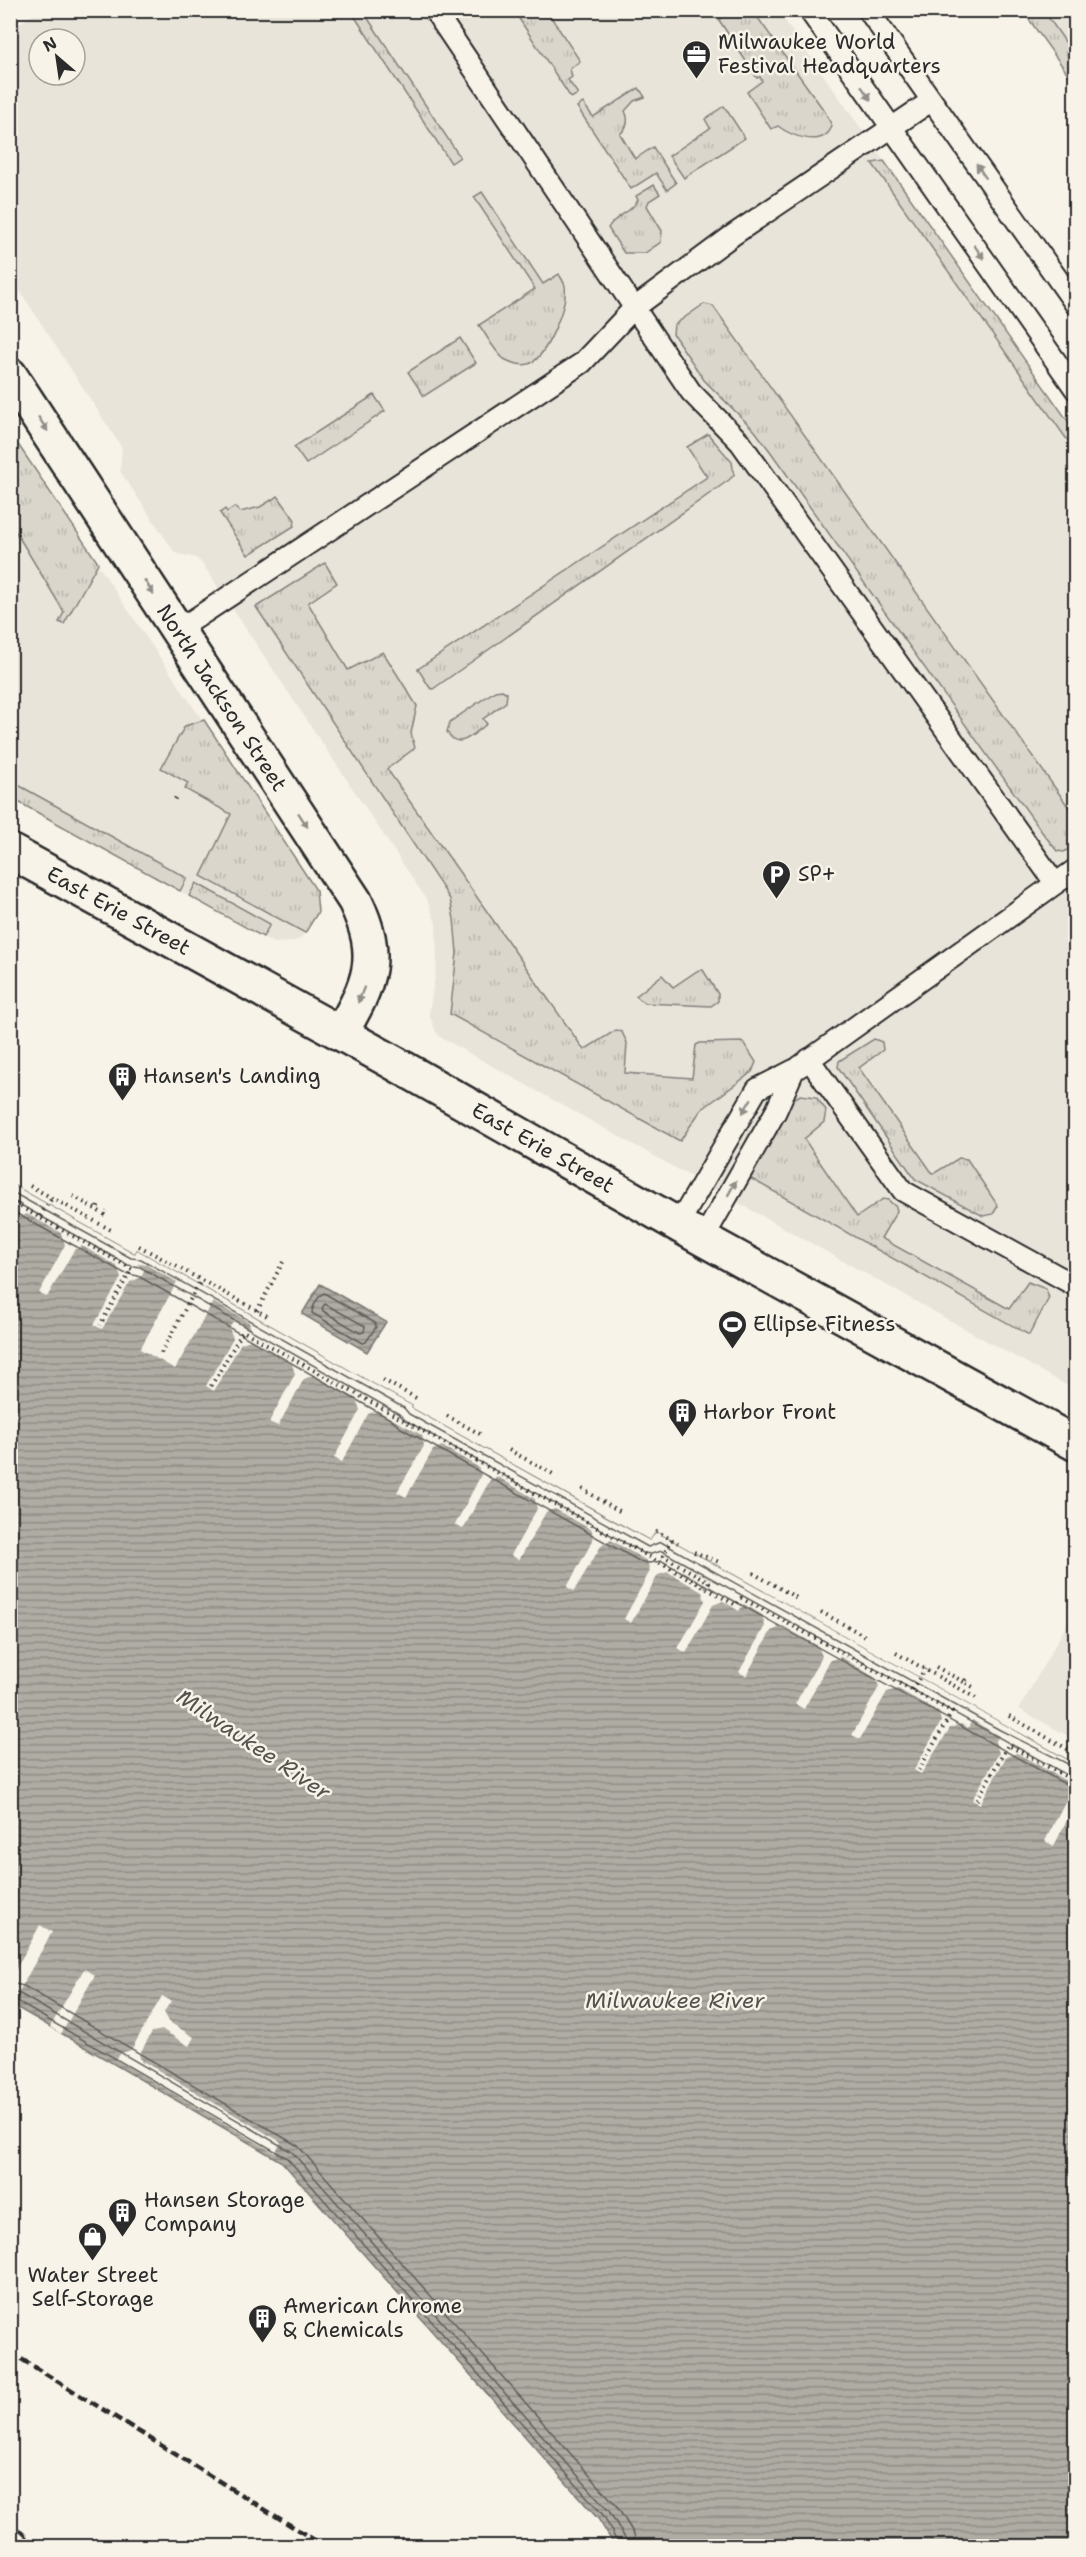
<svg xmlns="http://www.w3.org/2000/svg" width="1086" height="2557" font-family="'Shantell Sans',sans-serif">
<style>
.built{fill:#e8e4da;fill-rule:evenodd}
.grass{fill:url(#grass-tufts);stroke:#82807c;stroke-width:1.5}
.water{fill:url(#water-rules);stroke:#7a7874;stroke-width:1.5}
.pier{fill:#f7f3e8}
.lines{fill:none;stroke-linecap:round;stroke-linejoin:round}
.shore{stroke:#605f5b;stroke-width:1.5}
.service-casing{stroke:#2b2b2b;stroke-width:24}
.minor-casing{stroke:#2b2b2b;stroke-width:38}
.path{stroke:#2b2b2b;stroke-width:4;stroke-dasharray:1.5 4.5;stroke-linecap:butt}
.service{stroke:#f7f3e8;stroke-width:20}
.minor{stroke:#f7f3e8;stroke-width:33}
.rail{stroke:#2b2b2b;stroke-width:4.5;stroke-dasharray:9 4.5;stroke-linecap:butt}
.oneway{fill:#918f8a}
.labels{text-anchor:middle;stroke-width:5;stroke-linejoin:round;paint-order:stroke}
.poi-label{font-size:21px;fill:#2b2b2b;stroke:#f7f3e8;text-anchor:start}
.street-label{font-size:21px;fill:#2b2b2b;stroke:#f7f3e8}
.water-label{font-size:22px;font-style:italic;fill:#53524f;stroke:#f7f3e8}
</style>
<defs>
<pattern id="grass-tufts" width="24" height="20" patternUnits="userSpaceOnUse" patternTransform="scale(1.5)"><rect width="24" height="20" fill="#dad6cc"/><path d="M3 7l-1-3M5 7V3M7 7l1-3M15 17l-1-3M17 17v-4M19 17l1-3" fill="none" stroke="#bbb8af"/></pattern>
<pattern id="water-rules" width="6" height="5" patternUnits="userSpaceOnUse" patternTransform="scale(1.5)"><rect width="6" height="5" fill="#afaca4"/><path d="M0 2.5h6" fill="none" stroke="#8f8c86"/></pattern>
</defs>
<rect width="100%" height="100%" fill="#f7f3e8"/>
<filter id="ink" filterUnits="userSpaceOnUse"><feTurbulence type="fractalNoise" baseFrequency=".0167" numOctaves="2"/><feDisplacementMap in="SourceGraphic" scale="12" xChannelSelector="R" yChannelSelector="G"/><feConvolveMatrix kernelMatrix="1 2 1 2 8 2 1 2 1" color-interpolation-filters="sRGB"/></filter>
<g filter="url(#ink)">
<g class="built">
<path d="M39,10L778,11L1075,431V1390L440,1037L436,1032L429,1014L437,962L436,923L427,900L202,563L196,558L175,553L120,471L122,448L11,277L10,30ZM39,39H75V75H39Z"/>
<polygon points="1044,11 1075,11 1075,56"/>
<polygon points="10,434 312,884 319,908 311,925 300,939 292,942 274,943 11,798"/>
<polygon points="1075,1610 1075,1740 1019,1709"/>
</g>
<g class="grass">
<polygon points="351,11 363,11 460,157 451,163"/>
<polygon points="514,11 547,11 580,61 570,69 572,77 568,80 578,94 571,98"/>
<path d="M716,11H753L825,112L832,126C824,149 791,136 778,126L771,129L747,92L762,81L760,77L757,78L719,20L721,18Z"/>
<polygon points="1023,11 1044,11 1075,56 1075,84"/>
<path d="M639,88L645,97L634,101L625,111C630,121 627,128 620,134L635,159L653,147L676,183L667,190L656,173L631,189L577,107L583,103L593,117Z"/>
<polygon points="724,106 745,138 684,178 669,156 710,128 705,119"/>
<polygon points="884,161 1075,431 1075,451 872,163"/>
<path d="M654,185L660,194L649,201L647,206L662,231L661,242L645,253H624L608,228C615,215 632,213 638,200L636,196Z"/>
<path d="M482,192L543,284L559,274C561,278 564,282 565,286C568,306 546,356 531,363C524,367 511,363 504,359C494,351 487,336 479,325L535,289L474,197Z"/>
<polygon points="704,304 713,306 1075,816 1075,844 1064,852 1057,851 1042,832 770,451 755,431 704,380 673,334 674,325"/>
<polygon points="460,338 476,363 424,396 408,372"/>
<polygon points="374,395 385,411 306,464 294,447"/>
<polygon points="11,434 98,563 64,624 59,622 64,612 11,524"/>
<polygon points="708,434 732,462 734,475 729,480 433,689 430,688 418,669 707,477 687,447"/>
<polygon points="278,496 295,520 294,526 248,555 220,513 225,509 227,512 234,507 240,512 260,507"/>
<polygon points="325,563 337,583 308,603 348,670 383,652 417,706 411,733 415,748 387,769 584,1050 616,1030 622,1032 627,1043 625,1073 692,1078 696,1045 700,1043 743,1042 756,1062 752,1072 701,1110 680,1141 450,1014 457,953 454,919 450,899 256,607"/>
<path d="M502,690L507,693L506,702L483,719L487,724C473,734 458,752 447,732L450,722L495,691Z"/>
<polygon points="204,720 316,890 318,912 305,933 201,876 231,814 185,789 188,783 161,768 185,726"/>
<polygon points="11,781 187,878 180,891 11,798"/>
<polygon points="196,883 270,924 263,937 189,896"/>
<polygon points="703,970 718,994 718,1001 711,1006 644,1003 636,996 662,975 673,987 697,971"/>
<polygon points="874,1039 882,1042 883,1050 859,1068 933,1174 959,1158 967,1159 998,1206 993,1214 983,1216 915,1179 838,1067 839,1061"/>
<polygon points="800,1095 816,1097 826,1110 824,1122 804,1139 857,1217 883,1199 888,1200 896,1207 897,1211 881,1238 1009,1309 1028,1282 1046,1289 1049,1298 1029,1335 748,1177 792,1100"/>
</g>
<g class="water">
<polygon points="11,1184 135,1254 137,1250 412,1406 411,1408 650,1541 656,1532 1075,1764 1075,2546 615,2546 599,2520 282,2162 11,2004"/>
<polygon points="320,1284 386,1322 367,1352 302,1314"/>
</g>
<g class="pier">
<polygon points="11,1184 135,1254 137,1250 412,1406 411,1408 615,1522 650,1541 656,1532 1075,1764 1075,1804 1054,1846 1045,1841 1070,1792 1066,1781 1017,1753 1006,1757 980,1804 972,1800 999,1753 995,1742 999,1736 972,1720 968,1728 961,1724 950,1728 921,1774 914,1770 941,1722 939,1712 898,1689 887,1692 860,1739 852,1735 879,1687 876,1678 841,1657 830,1660 804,1709 795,1704 822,1656 818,1646 783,1626 771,1631 746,1676 739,1672 765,1626 762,1615 744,1604 739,1611 723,1601 713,1605 686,1653 678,1648 705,1601 702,1592 668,1572 658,1575 631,1623 624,1619 650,1571 647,1561 611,1540 601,1546 574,1591 567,1587 593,1540 592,1530 555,1509 546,1512 519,1560 511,1555 537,1509 535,1499 498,1477 490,1480 463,1529 455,1525 481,1475 478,1467 442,1446 433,1450 406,1497 397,1492 424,1446 422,1435 377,1411 368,1414 342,1462 334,1458 360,1410 356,1399 314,1375 304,1379 278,1426 269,1422 295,1374 292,1364 251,1340 241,1343 214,1391 206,1386 233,1338 229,1328 234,1321 251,1330 249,1322 213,1302 175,1369 140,1349 177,1282 147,1265 137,1264 145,1269 140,1278 130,1282 102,1329 94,1325 121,1278 117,1266 82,1246 74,1250 47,1297 39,1293 65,1245 61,1233 27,1214 17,1218 11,1229"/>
<polygon points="40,1925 52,1932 13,2002 11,2001 11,1978"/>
<polygon points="84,1969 95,1975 61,2034 50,2027"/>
<polygon points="162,1996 171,2001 164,2012 169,2022 194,2037 189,2046 163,2030 152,2032 139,2055 142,2063 144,2062 281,2142 275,2153 116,2060 121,2053 131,2050"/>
</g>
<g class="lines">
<g class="shore">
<polyline points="10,1191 131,1258 141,1259 404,1408 409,1414 648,1547 661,1542 1000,1730 1076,1768"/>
<polyline points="10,1199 128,1265 140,1267 399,1414 405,1420 643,1553 651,1554 662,1551 1067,1775 1076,1776"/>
<polyline points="10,1210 124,1273 138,1276 392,1420 401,1428 639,1561 649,1563 662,1561 1063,1783 1076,1785"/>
<path d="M324,1293L375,1323L376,1327L366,1342L363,1343L312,1313C312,1307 319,1295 324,1293Z"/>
<polygon points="325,1304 365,1326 364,1332 360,1333 323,1311 322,1308"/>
<polyline points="10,1983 24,1986 298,2146 616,2505 634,2534 636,2546"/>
<polyline points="10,1992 20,1994 292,2152 609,2511 625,2538 627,2546"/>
<polyline points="10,2000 16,2001 287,2158 604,2516 619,2546"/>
</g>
<defs>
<g id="service">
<polyline points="434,10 691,392 740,442 1055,883"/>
<polyline points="809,10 1076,390"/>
<polyline points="868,10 1076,305"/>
<polyline points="178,630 582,363 633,309 733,235 931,101"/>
<polyline points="809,1059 903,1191 1076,1286"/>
<polyline points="799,1067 1076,869"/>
<polyline points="678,1225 757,1089 794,1070 776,1111 703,1239"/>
</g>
<g id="minor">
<path id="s1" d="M10,375L355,901C382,957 370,982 341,1033"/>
<path id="s2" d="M10,851L389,1060L703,1239L1076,1444"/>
<polyline points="10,2546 11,2546"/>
</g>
</defs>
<use href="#service" class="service-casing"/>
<use href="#minor" class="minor-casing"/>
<g class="path">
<polyline points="175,799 178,794"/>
<polyline points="30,1186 111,1230"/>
<polyline points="73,1196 97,1210"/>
<polyline points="10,1201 132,1269 100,1325"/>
<polyline points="98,1206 97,1210 105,1215 107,1211"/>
<polyline points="40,1216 52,1198"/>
<polyline points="139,1246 269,1317"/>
<polyline points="257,1311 284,1260"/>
<polyline points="161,1353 201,1280"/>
<polyline points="383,1380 416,1398"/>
<polyline points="211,1386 243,1331 736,1605 741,1598 952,1712 919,1770"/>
<polyline points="447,1416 480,1434"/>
<polyline points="509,1450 555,1475"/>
<polyline points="582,1489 621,1512"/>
<polyline points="656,1531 678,1543"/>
<polyline points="672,1539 663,1556 709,1582 706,1588"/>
<polyline points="694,1552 719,1562"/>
<polyline points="753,1573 797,1598"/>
<polyline points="821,1612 865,1636"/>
<polyline points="896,1653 976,1698"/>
<polyline points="936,1667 964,1682"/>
<polyline points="966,1679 964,1682 973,1687 974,1684"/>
<polyline points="912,1690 925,1669"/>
<polyline points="1009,1716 1076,1754"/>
<polyline points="977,1800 1008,1745 1076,1782"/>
</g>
<use href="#service" class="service"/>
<use href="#minor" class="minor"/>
<polyline class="rail" points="10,2352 324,2546"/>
</g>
<defs><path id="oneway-solid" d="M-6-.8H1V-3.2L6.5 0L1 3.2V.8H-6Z" transform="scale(1.5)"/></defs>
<g class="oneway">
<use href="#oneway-solid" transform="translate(866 93) rotate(55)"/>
<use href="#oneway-solid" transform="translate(981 171) rotate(-125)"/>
<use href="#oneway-solid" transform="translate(979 252) rotate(55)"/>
<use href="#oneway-solid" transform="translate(43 424) rotate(57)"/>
<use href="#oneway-solid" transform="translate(149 587) rotate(57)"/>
<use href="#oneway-solid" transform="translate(303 820) rotate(57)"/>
<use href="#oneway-solid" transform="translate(361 995) rotate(111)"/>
<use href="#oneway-solid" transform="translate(747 1106) rotate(121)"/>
<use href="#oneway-solid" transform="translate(732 1188) rotate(-61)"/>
</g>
</g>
<defs>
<symbol id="office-pin" viewBox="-11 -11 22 30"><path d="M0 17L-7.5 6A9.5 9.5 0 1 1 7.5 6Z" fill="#2b2b2b" stroke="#f7f3e8"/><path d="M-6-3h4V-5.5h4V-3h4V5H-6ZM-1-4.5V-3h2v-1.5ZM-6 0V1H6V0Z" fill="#fff"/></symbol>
<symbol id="parking-pin" viewBox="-11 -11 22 30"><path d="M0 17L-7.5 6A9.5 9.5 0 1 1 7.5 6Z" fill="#2b2b2b" stroke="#f7f3e8"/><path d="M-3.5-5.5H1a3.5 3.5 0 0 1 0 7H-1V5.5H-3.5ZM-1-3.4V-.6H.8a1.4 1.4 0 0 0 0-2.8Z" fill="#fff"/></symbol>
<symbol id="building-pin" viewBox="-11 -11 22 30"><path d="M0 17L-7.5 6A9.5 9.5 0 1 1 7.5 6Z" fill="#2b2b2b" stroke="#f7f3e8"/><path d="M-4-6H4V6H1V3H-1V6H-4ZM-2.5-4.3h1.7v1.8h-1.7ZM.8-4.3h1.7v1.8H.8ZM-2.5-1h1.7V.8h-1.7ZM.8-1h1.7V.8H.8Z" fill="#fff"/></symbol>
<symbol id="stadium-pin" viewBox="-11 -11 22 30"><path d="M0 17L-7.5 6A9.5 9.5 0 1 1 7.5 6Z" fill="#2b2b2b" stroke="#f7f3e8"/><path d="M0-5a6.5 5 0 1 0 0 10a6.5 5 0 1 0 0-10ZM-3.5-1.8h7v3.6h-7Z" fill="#fff"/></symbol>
<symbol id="shop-pin" viewBox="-11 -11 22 30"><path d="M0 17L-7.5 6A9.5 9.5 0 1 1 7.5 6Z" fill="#2b2b2b" stroke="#f7f3e8"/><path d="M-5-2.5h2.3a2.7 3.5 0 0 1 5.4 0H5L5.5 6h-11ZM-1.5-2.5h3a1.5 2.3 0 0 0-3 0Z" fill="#fff"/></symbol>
</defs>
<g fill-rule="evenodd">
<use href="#office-pin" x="680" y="38" width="33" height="45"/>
<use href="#parking-pin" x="760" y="858" width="33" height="45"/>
<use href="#building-pin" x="106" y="1060" width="33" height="45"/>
<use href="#stadium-pin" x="716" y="1308" width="33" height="45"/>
<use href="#building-pin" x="666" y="1396" width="33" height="45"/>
<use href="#building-pin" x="106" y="2196" width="33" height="45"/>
<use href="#shop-pin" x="76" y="2220" width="33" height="45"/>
<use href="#building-pin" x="246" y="2302" width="33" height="45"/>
</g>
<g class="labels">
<g class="poi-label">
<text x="718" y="49">Milwaukee World<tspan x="718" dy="24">Festival Headquarters</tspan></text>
<text x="798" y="881">SP+</text>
<text x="143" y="1083">Hansen's Landing</text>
<text x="753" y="1331">Ellipse Fitness</text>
<text x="703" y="1419">Harbor Front</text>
<text x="144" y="2207">Hansen Storage<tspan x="144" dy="24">Company</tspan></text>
<text x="93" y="2282" text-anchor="middle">Water Street<tspan x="93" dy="24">Self-Storage</tspan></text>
<text x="283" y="2313">American Chrome<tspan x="283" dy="24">&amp; Chemicals</tspan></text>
</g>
<g class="street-label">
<text dy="7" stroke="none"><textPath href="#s1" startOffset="386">North Jackson Street</textPath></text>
<text dy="7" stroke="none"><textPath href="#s2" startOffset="124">East Erie Street</textPath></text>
<text dy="7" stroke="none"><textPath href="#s2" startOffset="610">East Erie Street</textPath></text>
</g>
<g class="water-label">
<text transform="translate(254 1744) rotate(34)" y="8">Milwaukee River</text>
<text x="675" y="2008">Milwaukee River</text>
</g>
</g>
<rect width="1086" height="2557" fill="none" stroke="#f7f3e8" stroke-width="36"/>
<rect x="18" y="18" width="1050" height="2521" fill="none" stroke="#2b2b2b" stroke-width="2" filter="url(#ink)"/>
<g transform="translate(57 57) rotate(331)"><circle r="28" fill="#f7f3e8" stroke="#a5a39c" stroke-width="1.5"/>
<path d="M0-4.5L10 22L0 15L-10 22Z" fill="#2b2b2b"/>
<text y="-9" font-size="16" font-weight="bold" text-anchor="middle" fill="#2b2b2b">N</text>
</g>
</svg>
